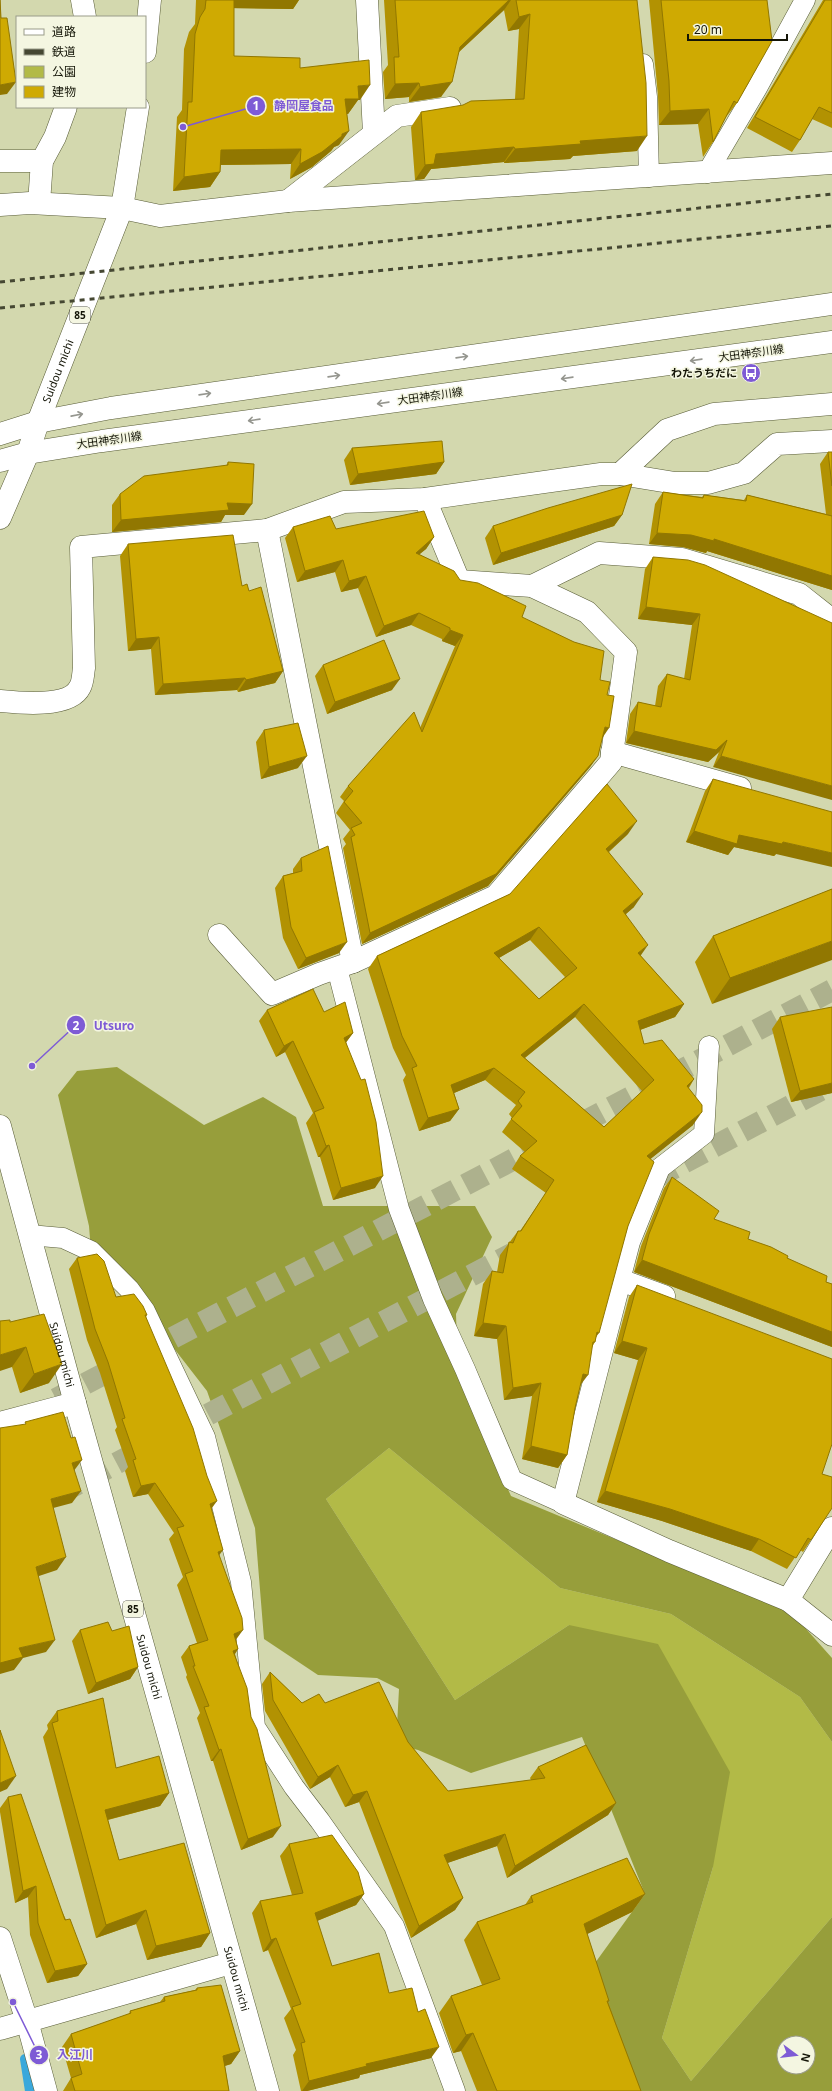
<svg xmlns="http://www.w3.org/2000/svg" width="832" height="2091" font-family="'Noto Sans','Noto Sans JP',sans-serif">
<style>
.green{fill:#b2ba47}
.forest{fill:#979e3b;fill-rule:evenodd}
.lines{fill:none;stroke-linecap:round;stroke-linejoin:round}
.stream{stroke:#3aa8db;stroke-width:10}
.motorway-tunnel{stroke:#adb18d;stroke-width:22;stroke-dasharray:22 11;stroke-linecap:butt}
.service-casing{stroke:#585c37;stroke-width:21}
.pedestrian-casing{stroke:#585c37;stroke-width:23}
.minor-casing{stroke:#585c37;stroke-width:23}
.tertiary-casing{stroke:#585c37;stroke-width:23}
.secondary-casing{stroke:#585c37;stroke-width:23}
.primary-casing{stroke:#585c37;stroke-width:23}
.service{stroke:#fff;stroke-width:20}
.pedestrian{stroke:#fff;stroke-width:22}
.minor{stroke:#fff;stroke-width:22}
.tertiary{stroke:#fff;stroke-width:22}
.secondary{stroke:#fff;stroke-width:22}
.primary{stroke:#fff;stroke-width:22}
.rail{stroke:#454732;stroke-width:3;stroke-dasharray:5 5;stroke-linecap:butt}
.wall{fill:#b29202;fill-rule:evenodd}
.shaded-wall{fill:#917701}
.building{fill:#cfaa02;stroke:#917701;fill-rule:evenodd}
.oneway{stroke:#95968f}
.labels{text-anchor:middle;stroke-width:3;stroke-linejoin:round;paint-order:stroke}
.shield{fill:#f4f6e1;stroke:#575848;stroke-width:1}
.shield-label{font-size:10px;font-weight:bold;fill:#141507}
.street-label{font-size:11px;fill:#141507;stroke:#f4f6e1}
.poi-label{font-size:11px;font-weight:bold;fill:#141507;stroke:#f4f6e1;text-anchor:end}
.leader{fill:none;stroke:#7e5bd5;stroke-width:1.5}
.callout-dot{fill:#7e5bd5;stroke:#f4f6e1;stroke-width:1.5}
.mark-label{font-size:12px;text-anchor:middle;font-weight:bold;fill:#fff}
.callout-label{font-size:12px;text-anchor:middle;font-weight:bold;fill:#7e5bd5;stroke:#f4f6e1;stroke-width:3;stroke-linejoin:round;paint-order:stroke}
</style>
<rect width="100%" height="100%" fill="#d3d8ae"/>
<polygon class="green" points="389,1448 560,1588 671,1614 800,1697 832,1742 832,1917 691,2081 662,2038 713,1867 569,1625 455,1700 326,1499"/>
<path class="forest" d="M117,1067L204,1125L263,1097L296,1117L323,1206H475L492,1237L456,1314L458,1376L511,1496L791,1612L832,1658V1742L800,1697L671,1614L560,1588L389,1448L326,1499L455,1700L569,1625L658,1644L730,1772L713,1867L662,2038L691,2081L832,1917V2091H630L595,1963L645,1894L582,1737L471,1773L418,1750L396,1744L399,1689L377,1678L318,1675L264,1639L255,1528L207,1391L145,1311L91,1251L89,1226L58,1095L77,1071ZM784,2043H808V2067H784Z"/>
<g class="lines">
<polyline class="stream" points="25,2059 30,2091"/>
<g class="motorway-tunnel">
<polyline points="655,1178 832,1084"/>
<polyline points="56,1399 484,1175 832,990"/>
<polyline points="179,1430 525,1247"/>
<polyline points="0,1525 151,1445"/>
</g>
<defs>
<g id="service">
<polyline points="643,64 647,97 649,177"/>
<polyline points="707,173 757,88 805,0"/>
<polyline points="337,968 399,1209 433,1299 465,1369 512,1480 563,1503"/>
<polyline points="29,1235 63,1238 91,1251 129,1289 145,1311 205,1437 241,1582 255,1727 294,1787 320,1821 394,1926 455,2091"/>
<polyline points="620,1280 630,1242 660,1168 704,1134 709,1046"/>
</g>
<polyline id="pedestrian" points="0,1938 27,2021 46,2091"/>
<g id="minor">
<polyline points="82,0 85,17"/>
<polyline points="367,0 374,133"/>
<polyline points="0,161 42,161"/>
<polyline points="288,201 397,116 450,108"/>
<polyline points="39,203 42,161 55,137 66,107"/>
<polyline points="122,208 160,216 288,201 832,163"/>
<polyline points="620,474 667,430 714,414 832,404"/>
<polyline points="267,530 353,962"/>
<polyline points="532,586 599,553 682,559 799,594 832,620"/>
<path d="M0,701C20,703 70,708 80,687C83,682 83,674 84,668L81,547L267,530L344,502L425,499L601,474H620L675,483H708L744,473L777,444L832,441"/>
<polyline points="612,752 740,788"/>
<polyline points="219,935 272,994 319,974 353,962 496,896 611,762 626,652 587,612 532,586 459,581 425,499"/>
<polyline points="664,1296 620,1280 563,1503 669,1551 788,1600 832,1635"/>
<polyline points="0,1423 75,1403"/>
<polyline points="788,1600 832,1528"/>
<polyline points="0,2029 231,1963"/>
</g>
<g id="tertiary">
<polyline points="0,434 38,422"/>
<polyline points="0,461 28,453"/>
</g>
<g id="secondary">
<polyline points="0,205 30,203 122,208"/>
<polyline points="38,422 111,408 832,304"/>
<polyline points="28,453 102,441 832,342"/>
</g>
<g id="primary">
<polyline points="145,52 150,0"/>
<path id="s1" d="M0,518L28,453L38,422L122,208L138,107"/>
<path id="s2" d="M0,1126L75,1403L268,2091"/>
</g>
</defs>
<use href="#service" class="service-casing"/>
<use href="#pedestrian" class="pedestrian-casing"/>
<use href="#minor" class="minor-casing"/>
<use href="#tertiary" class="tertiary-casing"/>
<use href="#secondary" class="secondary-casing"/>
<use href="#primary" class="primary-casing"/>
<use href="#service" class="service"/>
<use href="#pedestrian" class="pedestrian"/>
<use href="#minor" class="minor"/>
<use href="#tertiary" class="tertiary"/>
<use href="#secondary" class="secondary"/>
<use href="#primary" class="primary"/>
<g class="rail">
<polyline points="0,282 832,194"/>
<polyline points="0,308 832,226"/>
</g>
</g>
<g class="wall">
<polygon points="196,0 299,0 293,9 234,8 234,56 300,68 360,100 358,100 348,114 347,114 339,145 334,147 331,151 312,167 290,179 291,164 221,165 220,172 210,187 173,191 177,117 182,110 184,49 189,32 195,24"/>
<polygon points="384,0 637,0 637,151 573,156 570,159 504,163 504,162 431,169 424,179 415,180 411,127 421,112 515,99 519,29 508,31 504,10 458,53 441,97 409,102 409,97 385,99 383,72 388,65"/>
<polygon points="649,0 767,0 737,103 726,117 713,142 703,157 698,124 659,125 658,96"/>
<polygon points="823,0 832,0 832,128 812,119 800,140 792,152 747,128"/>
<polygon points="352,448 444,462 436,474 350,485 344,460"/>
<polygon points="828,452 832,452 832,590 707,551 706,553 683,547 649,544 655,504 663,492 702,497 704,495 744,500 747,495 826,514 820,464"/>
<polygon points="228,462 244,515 225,515 221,522 112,532 112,505 120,494 226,466"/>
<polygon points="622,515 614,526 493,565 485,538 493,526"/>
<polygon points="293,527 336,529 434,537 426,549 419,554 460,580 522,617 600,680 607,695 602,739 598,756 590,767 488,886 362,944 343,848 346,844 343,839 350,830 336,813 344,801 340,797 348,786 420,728 455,646 442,641 442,639 411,625 376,637 358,588 341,592 335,572 297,582 285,538"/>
<polygon points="128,544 242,586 249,591 283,671 275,683 238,692 237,690 155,695 151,649 128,651 120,556"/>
<polygon points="653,557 832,623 713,767 719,752 708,762 626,743 630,714 638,702 655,706 658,686 667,674 684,679 692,625 638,619 645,569"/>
<polygon points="323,665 392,690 327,714 315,676"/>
<polygon points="264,730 298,768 261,779 256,742"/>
<polygon points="713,779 776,854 774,856 734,847 728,855 686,842 705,791"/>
<path d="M628,834L609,852L634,907L626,914L641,956L684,1004L675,1017L640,1030L644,1044L694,1079L689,1088L693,1125L650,1159L628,1226L596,1338L595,1342L592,1347L580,1386L575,1408L567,1455L558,1468L522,1459L532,1396L504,1400L497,1339L474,1336L483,1284L492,1271L497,1272L500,1255L518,1231H520L546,1193L512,1169L520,1156L525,1152L502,1132L512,1118L509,1114L516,1105L485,1080L454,1093L459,1109L450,1121L419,1131L403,1080L406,1075L393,1048L368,969L377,956L510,894ZM530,940L565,977L539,999L499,958ZM575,1017L642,1091L604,1127L525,1058Z"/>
<polygon points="301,858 339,953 298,969 283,938 275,888 283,876 293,873 293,869"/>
<polygon points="832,889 712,1004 695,962 713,936"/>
<polygon points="267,1010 324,1012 353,1033 346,1042 375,1188 333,1200 320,1157 318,1157 306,1123 313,1113 285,1052 276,1057 259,1021"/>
<polygon points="780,1017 832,1093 791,1102 772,1029"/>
<polygon points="672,1177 714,1219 748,1239 787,1258 826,1282 832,1284 832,1347 634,1272 641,1246 664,1188"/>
<polygon points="77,1258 116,1297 147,1315 146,1317 211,1509 219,1556 238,1649 235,1654 251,1717 273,1837 241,1850 213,1761 211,1761 197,1718 200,1713 186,1677 187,1675 181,1657 189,1646 197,1643 177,1585 183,1577 169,1539 174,1533 148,1494 133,1497 125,1471 128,1467 115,1430 117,1427 100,1373 87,1340 69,1269"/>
<polygon points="637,1285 822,1474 811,1540 803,1552 800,1550 787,1569 751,1551 662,1521 597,1502 638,1360 614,1353 629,1297"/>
<polygon points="10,1322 49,1383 20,1393 12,1367"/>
<polygon points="80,1630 112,1631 138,1667 130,1679 88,1694 72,1641"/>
<polygon points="270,1672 302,1703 325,1703 408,1742 448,1791 531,1780 530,1778 538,1767 616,1803 608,1815 507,1878 497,1846 447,1863 463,1898 455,1910 411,1938 359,1802 345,1807 330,1777 310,1789 265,1711 262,1684"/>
<polygon points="57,1711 116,1768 169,1793 160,1806 108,1820 119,1860 210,1933 201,1947 147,1960 136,1924 96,1938 43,1737 48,1729 47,1725"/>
<polygon points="8,1797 87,1964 78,1976 47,1983 30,1935 28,1897 15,1903 0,1812 0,1808"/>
<polygon points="289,1844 364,1894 356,1905 317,1921 332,1966 389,1993 431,2058 360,2075 359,2078 307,2091 301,2091 293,2055 296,2050 284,2018 291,2009 268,1950 263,1952 252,1913 260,1901 292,1895 280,1856"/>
<polygon points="645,1894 632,1912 587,1934 609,2001 608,2002 641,2091 477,2091 461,2051 453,2053 439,2013 451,1996 482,1985 464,1940 477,1922 525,1905 531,1896"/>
<polygon points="197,1988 240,2051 231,2064 225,2066 229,2091 63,2091 71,2078 62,2047 71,2034 129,2014 130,2011 160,2002 164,1997 195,1990"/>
</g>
<g class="shaded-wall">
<polygon points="229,0 299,0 293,9 223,8"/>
<polygon points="509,0 511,0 504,10 449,61 460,47"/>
<polygon points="530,14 519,29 508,31 519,17"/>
<polygon points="16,82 7,94 0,95 0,85"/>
<polygon points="452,82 441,97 409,102 420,87"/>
<polygon points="419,83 409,97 385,99 395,84"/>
<polygon points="370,85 360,100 358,100 348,114 335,114 345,99 358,86"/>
<polygon points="709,109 698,124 659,125 670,111"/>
<polygon points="349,131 339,145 334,147 331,151 312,167 290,179 300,164 342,134"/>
<polygon points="647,136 637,151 573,156 570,159 504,163 515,149 580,141"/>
<polygon points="514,147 504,162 431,169 424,179 415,180 425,165 436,154"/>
<polygon points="301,149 291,164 211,165 221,150"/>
<polygon points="220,172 210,187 173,191 184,177"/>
<polygon points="444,462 436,474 350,485 358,474"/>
<polygon points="227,503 252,504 244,515 225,515 221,522 112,532 121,520"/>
<polygon points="622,515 614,526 493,565 501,553"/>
<polygon points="657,533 691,535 714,539 832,576 832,590 707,551 706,553 683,547 649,544"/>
<polygon points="434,537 426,549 408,564 416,553"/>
<polygon points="343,560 335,572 297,582 305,571"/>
<polygon points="366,576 358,588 341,592 349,581"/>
<polygon points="646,607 700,614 692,625 638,619"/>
<polygon points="419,613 411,625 376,637 384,626"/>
<polygon points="450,630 463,635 455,646 442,641"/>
<polygon points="159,637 151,649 128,651 136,639"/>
<polygon points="283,671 275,683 238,692 246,680"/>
<polygon points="245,678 237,690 155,695 163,684"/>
<polygon points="400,679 392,690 327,714 335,702"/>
<polygon points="605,727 609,728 601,740"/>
<polygon points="634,731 727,740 719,752 708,762 626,743"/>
<polygon points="307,756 298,768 261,779 269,767"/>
<polygon points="598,756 590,767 488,886 362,944 370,933"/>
<polygon points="721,756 832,786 832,800 713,767"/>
<polygon points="637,821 628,834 597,862 606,849"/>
<polygon points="694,831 739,835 783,842 832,853 832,867 776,854 774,856 734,847 728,855 686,842"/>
<polygon points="643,894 634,907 614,924 623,911"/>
<polygon points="539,927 530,940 485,966 494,953"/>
<polygon points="832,941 832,960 712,1004 730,978"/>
<polygon points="347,942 339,953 298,969 306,958"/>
<polygon points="648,945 639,958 638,953"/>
<polygon points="584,1004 575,1017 512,1068 521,1055"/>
<polygon points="684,1004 675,1017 629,1034 638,1021"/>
<polygon points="353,1033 345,1044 344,1038"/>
<polygon points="293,1041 285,1052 276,1057 284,1046"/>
<polygon points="494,1068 485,1080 442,1098 451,1085"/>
<polygon points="694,1079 685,1092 687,1086"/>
<polygon points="832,1083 832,1093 791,1102 800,1091"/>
<polygon points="459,1109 450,1121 419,1131 428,1118"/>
<polygon points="702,1112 693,1125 638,1169 647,1156"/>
<polygon points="329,1145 320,1157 318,1157 326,1146"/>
<polygon points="383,1176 375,1188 333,1200 341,1188"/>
<polygon points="642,1260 832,1332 832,1347 634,1272"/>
<polygon points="483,1323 506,1326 497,1339 474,1336"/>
<polygon points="597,1332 599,1333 590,1345"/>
<polygon points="622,1341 647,1348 638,1360 614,1353"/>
<polygon points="26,1347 12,1367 0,1371 0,1355"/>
<polygon points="62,1364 49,1383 20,1393 34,1374"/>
<polygon points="583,1374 588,1375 579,1387"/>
<polygon points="541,1383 532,1396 504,1400 513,1388"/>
<polygon points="531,1446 567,1455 558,1468 522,1459"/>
<polygon points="82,1460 73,1472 72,1463"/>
<polygon points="155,1483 148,1494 133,1497 141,1486"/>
<polygon points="81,1491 72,1503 42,1511 51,1499"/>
<polygon points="605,1491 670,1509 759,1539 751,1551 662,1521 597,1502"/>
<polygon points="217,1501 209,1512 210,1504"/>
<polygon points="223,1550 215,1561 218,1552"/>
<polygon points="66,1557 57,1570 27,1580 36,1567"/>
<polygon points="243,1630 235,1641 234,1634"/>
<polygon points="55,1640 46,1652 23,1658 14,1670 0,1674 0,1663 19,1648"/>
<polygon points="238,1649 230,1661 233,1651"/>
<polygon points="138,1667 130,1679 88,1694 96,1683"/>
<polygon points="221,1749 213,1761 211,1761 219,1750"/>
<polygon points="338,1765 330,1777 310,1789 318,1777"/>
<polygon points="16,1776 7,1789 0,1792 0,1783"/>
<polygon points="367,1791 359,1802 345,1807 353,1795"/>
<polygon points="169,1793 160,1806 95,1823 105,1810"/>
<polygon points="616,1803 608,1815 507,1878 515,1866"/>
<polygon points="281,1826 273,1837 241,1850 248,1839"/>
<polygon points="505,1834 497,1846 436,1867 444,1855"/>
<polygon points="36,1886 28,1897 15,1903 23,1891"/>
<polygon points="364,1894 356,1905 307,1925 315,1913"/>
<polygon points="645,1894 632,1912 571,1942 584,1924"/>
<polygon points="463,1898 455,1910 411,1938 419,1926"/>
<polygon points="146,1910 136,1924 96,1938 106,1925"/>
<polygon points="210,1933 201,1947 147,1960 156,1946"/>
<polygon points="276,1938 268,1950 263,1952 271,1940"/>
<polygon points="87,1964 78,1976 47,1983 55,1971"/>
<polygon points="473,2033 461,2051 453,2053 466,2035"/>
<polygon points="439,2047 431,2058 360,2075 359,2078 307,2091 302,2091 309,2081 366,2064"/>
<polygon points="240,2051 231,2064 214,2069 223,2056"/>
</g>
<g class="building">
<polygon points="0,0 1,18 7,18 16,82 0,85"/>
<polygon points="206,0 234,0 234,56 300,58 300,68 369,60 370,85 358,86 359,99 345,99 349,131 342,134 342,136 322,152 300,164 301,149 221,150 220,172 184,177 188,102 192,102 195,34 200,17 205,9"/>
<polygon points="395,0 509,0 460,47 452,82 420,87 419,83 395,84 394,57 399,57"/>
<polygon points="516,0 637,0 646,83 647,136 580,141 581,144 515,149 514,147 436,154 434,164 425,165 421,112 463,105 471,101 524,99 530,14 519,17"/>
<polygon points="661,0 767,0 772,41 737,103 734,101 713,142 709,109 670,111 669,81"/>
<polygon points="825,0 832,0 832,113 819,107 800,140 755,117"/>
<polygon points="442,441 444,462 358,474 352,448"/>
<polygon points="828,452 832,452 832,486"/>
<polygon points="228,462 254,464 252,504 227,503 229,510 121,520 120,494 144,476 228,465"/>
<polygon points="632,484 622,515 501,553 493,526 548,508"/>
<polygon points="663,492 703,498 704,495 746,501 747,495 832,516 832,576 714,539 714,541 691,535 657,533"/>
<polygon points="424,511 434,537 416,553 454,571 460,580 478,583 526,606 522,617 574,642 604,651 600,680 610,682 607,695 614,696 609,728 605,727 598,756 496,874 370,933 351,837 355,835 351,828 362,823 344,802 353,791 348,786 414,712 422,732 463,635 450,630 450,628 419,613 384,626 366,576 349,581 343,560 305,571 293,527 330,516 336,529"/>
<polygon points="233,535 242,586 247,584 249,591 261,587 283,671 246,680 245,678 163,684 159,637 136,639 128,544"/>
<polygon points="653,557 688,560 705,565 832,623 832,786 721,756 727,740 716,750 634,731 638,702 661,707 667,674 690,680 700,614 646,607"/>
<polygon points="384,640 400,679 335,702 323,665"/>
<polygon points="298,723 307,756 269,767 264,730"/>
<polygon points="713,779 832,812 832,853 783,842 782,844 739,835 737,844 694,831"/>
<path d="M607,784L637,821L606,849L643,894L623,911L648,945L638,953L684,1004L638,1021L644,1044L662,1040L694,1079L687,1086L702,1105V1112L647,1156L654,1162L628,1226L599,1333L597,1332L595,1342H593L588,1375L583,1374L575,1408L567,1455L531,1446L541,1383L513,1388L506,1326L483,1323L492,1271L503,1273L509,1242L513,1243L518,1231H521L554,1180L520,1156L537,1141L511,1119L522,1106L518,1101L525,1092L494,1068L451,1085L459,1109L428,1118L412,1068L417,1066L402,1036L377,956L510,894ZM539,927L577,968L539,999L494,953ZM584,1004L654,1080L604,1127L521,1055Z"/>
<polygon points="328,846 347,942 306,958 291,927 283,876 302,871 301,858"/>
<polygon points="832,889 832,941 730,978 713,936"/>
<polygon points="313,989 324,1012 345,1002 353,1033 344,1038 361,1080 365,1079 376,1122 383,1176 341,1188 329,1145 326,1146 314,1112 324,1108 293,1041 284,1046 267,1010"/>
<polygon points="832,1007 832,1083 800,1091 780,1017"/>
<polygon points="672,1177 719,1211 714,1219 750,1232 748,1239 771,1247 788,1256 787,1258 827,1276 826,1282 832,1284 832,1332 642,1260 649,1234"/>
<polygon points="97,1254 104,1261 116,1297 134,1294 143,1306 147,1315 145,1315 193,1428 207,1476 217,1501 210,1504 223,1550 218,1552 242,1618 243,1630 234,1634 238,1649 233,1651 247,1688 251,1717 257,1729 281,1826 248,1839 221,1749 219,1750 204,1707 209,1706 193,1666 195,1666 189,1646 208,1640 185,1574 193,1571 177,1528 184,1526 155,1483 141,1486 133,1460 136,1459 122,1419 125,1418 108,1362 95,1329 77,1258"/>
<polygon points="637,1285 832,1359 832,1444 822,1474 832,1477 832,1508 811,1540 808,1538 796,1558 759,1539 670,1509 605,1491 647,1348 622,1341"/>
<polygon points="44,1314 62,1364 34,1374 26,1347 0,1355 0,1321 10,1320 10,1322"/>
<polygon points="63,1412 71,1438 75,1437 82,1460 72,1463 81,1491 51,1499 66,1557 36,1567 55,1640 19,1648 23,1657 0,1663 0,1428 26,1424 25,1422"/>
<polygon points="108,1622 112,1631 129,1626 138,1667 96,1683 80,1630"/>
<polygon points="270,1672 302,1703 319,1694 325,1703 379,1682 408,1742 448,1791 545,1778 538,1767 586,1745 616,1803 515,1866 505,1834 444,1855 463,1898 419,1926 367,1791 353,1795 338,1765 318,1777 273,1700"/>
<polygon points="103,1698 116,1768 159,1756 169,1793 105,1810 119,1860 184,1843 210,1933 156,1946 146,1910 106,1925 52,1723 58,1721 57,1711"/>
<polygon points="0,1730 16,1776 0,1783"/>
<polygon points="21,1794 65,1920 70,1919 87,1964 55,1971 38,1923 36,1886 23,1891 8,1797"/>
<polygon points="332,1835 358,1872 364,1894 315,1913 332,1966 379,1953 389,1993 412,1988 418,2012 425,2009 439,2047 366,2064 367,2066 309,2081 301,2043 305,2042 292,2007 301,2004 276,1938 271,1940 260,1901 303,1893 289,1844"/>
<polygon points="627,1858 645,1894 584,1924 609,2001 607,2001 641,2091 497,2091 473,2033 466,2035 451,1996 500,1979 477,1922 533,1902 531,1896"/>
<polygon points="221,1985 240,2051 223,2056 229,2091 75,2091 71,2078 82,2074 71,2034 131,2013 130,2011 165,2001 164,1997 197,1990 197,1988"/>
</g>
<defs><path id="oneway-shaft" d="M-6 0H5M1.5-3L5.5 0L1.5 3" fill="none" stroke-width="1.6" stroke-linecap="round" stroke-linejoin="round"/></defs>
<g class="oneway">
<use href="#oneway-shaft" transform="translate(462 357) rotate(-8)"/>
<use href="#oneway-shaft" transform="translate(696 360) rotate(172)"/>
<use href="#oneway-shaft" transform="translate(334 376) rotate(-8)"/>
<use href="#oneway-shaft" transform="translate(567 378) rotate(172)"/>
<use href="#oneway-shaft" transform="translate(205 394) rotate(-8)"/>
<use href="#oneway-shaft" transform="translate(383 403) rotate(172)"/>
<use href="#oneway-shaft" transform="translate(77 415) rotate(-11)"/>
<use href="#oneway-shaft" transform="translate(254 420) rotate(172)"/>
</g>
<defs>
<symbol id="bus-disc" viewBox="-11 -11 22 22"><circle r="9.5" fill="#7e5bd5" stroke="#f4f6e1"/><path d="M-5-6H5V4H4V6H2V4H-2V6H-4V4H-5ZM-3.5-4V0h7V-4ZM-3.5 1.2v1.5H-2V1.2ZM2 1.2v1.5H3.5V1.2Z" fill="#fff"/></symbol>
</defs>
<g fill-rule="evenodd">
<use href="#bus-disc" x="740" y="362" width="22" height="22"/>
</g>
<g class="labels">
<g class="shield">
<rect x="70" y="307" width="20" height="16" rx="3"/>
<rect x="123" y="1601" width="20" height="16" rx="3"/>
</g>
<g class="shield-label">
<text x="80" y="319">85</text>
<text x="133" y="1613">85</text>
</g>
<g class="street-label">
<text transform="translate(751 353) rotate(-8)" y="4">大田神奈川線</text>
<text dy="4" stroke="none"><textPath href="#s1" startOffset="158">Suidou michi</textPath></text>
<text transform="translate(430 396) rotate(-8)" y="4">大田神奈川線</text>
<text transform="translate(109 440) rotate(-8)" y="4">大田神奈川線</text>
<text dy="4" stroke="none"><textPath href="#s2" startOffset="237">Suidou michi</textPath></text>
<text dy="4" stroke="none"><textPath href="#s2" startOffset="561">Suidou michi</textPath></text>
<text dy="4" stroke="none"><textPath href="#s2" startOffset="885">Suidou michi</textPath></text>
</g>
<g class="poi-label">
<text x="737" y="377">わたうちだに</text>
</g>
</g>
<path class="leader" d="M183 127L256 106M32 1066L76 1025M13 2002L39 2055"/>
<g class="callout-dot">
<circle cx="183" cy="127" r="4"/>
<circle cx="32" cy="1066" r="4"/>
<circle cx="13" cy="2002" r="4"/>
<circle cx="256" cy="106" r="10"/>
<circle cx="76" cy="1025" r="10"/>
<circle cx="39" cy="2055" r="10"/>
</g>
<g class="mark-label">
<text x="256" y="110">1</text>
<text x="76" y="1030">2</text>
<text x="39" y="2059">3</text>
</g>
<g class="callout-label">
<text x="304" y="110">静岡屋食品</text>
<text x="114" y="1030">Utsuro</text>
<text x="75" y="2059">入江川</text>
</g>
<rect x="16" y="16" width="130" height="92" fill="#f4f6e1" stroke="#9a9c8a"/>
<rect x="24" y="29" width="20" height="6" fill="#ffffff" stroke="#9a9c8a"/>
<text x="52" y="36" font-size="12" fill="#141507">道路</text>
<rect x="24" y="49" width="20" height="6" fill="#454732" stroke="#9a9c8a"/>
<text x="52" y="56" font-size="12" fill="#141507">鉄道</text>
<rect x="24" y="66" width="20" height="12" fill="#b2ba47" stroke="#9a9c8a"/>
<text x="52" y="76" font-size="12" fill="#141507">公園</text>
<rect x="24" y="86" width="20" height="12" fill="#cfaa02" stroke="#9a9c8a"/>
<text x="52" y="96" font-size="12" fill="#141507">建物</text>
<g transform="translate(796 2055) rotate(105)"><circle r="19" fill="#f4f6e1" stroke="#9a9c8a"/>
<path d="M0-3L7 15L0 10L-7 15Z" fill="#7e5bd5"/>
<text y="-6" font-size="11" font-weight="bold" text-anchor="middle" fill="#141507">N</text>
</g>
<path d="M688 34v6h99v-6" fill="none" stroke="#141507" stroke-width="2"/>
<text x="694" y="34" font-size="12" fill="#141507" stroke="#f4f6e1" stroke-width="3" paint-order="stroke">20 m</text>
</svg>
